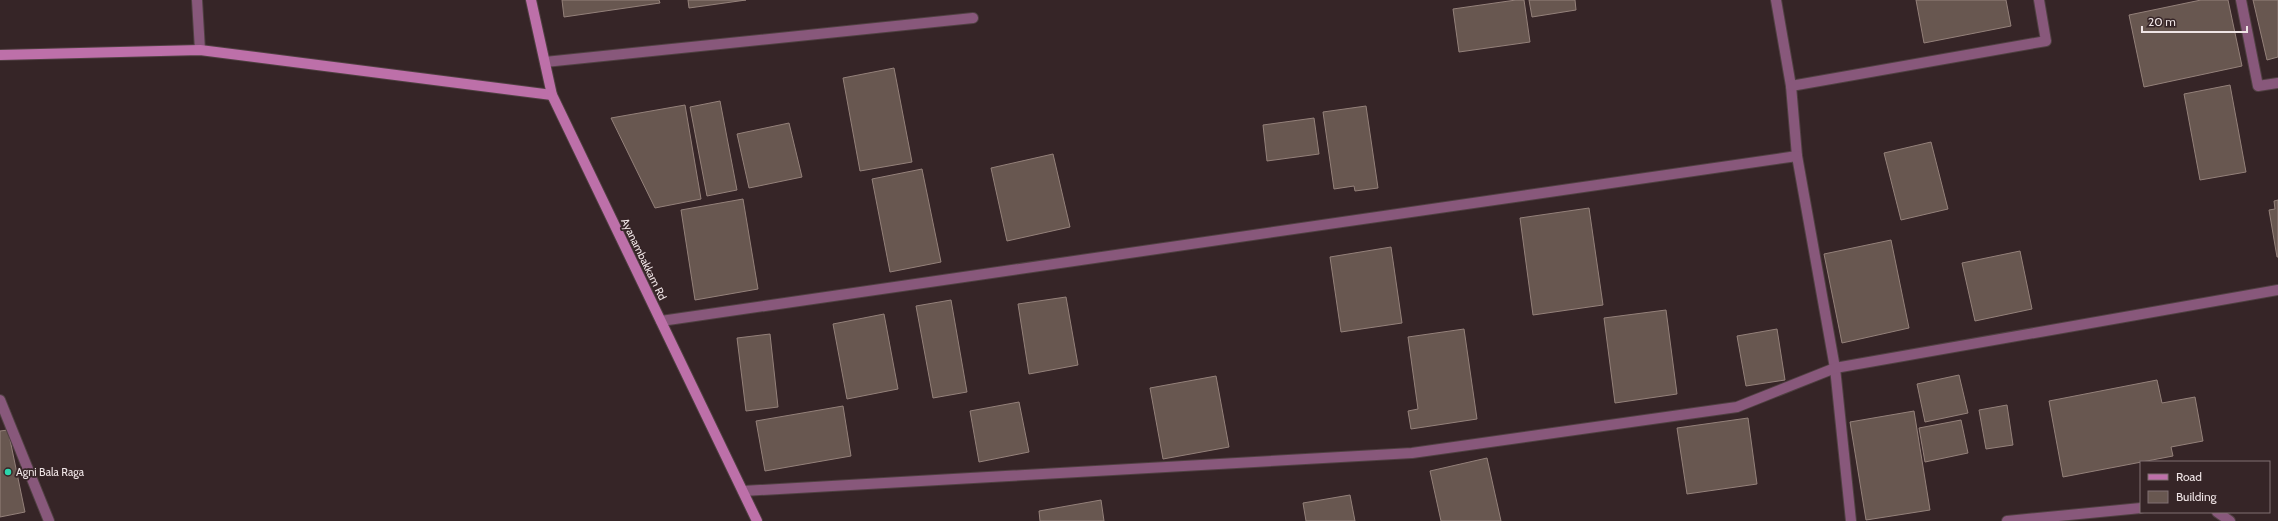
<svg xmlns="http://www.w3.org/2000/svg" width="2278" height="521" font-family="Cabin,sans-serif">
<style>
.building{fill:#685750;stroke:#94817a}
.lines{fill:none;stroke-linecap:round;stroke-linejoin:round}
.street-casing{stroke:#504042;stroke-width:12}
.secondary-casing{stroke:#504042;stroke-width:12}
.street{stroke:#88587b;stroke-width:10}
.secondary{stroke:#bd70a9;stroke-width:10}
.poi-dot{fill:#2bd5ac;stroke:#362527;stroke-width:1.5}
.labels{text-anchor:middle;stroke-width:3.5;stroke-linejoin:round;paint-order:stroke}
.street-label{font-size:11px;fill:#efe4e5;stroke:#362527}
.poi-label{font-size:11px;fill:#efe4e5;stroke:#362527;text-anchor:start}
</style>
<rect width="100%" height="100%" fill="#362527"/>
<g class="building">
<polygon points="562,0 659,0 660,3 564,17"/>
<polygon points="688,0 746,0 689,8"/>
<polygon points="1516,0 1524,0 1530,42 1459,52 1453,9"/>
<polygon points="1529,0 1575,0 1576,10 1532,17"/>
<polygon points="1916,0 2006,0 2011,26 1924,43"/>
<polygon points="2201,0 2228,0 2242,66 2144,87 2129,15"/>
<polygon points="2253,0 2278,0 2278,57 2267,60"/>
<polygon points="894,68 912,162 860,171 843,78"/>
<polygon points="2230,85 2246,172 2200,180 2184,94"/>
<polygon points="720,101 737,190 707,196 690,107"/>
<polygon points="685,105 701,199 655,208 611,118"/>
<polygon points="1366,106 1378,188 1355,191 1354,186 1334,189 1323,112"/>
<polygon points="1314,118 1319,154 1267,161 1263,125"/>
<polygon points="789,123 802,177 749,188 737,134"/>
<polygon points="1931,142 1948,209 1901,220 1884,153"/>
<polygon points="1053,154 1070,227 1007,241 991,168"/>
<polygon points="922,169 941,262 890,272 872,179"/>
<polygon points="743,199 758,289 695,300 681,210"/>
<polygon points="2278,200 2278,257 2277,257 2269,210 2275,209 2274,201"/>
<polygon points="1589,208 1603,305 1533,315 1520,218"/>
<polygon points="1891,240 1909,328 1842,343 1824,254"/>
<polygon points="1391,247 1402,323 1341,332 1330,257"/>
<polygon points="2020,251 2032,309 1975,321 1962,263"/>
<polygon points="1066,297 1078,365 1029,374 1018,304"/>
<polygon points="951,300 967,392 933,398 916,306"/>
<polygon points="1666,310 1677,394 1615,403 1604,318"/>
<polygon points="884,314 898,389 847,399 833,324"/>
<polygon points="1464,329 1477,419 1411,429 1408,411 1418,409 1408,337"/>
<polygon points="1777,329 1785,380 1746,386 1737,336"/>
<polygon points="770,334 778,407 746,411 737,338"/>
<polygon points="1959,375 1968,413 1925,422 1917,384"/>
<polygon points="1216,376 1229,447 1163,459 1150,388"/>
<polygon points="2157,380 2162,403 2195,397 2203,441 2171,447 2173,456 2063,477 2049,401"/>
<polygon points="1019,402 1029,452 979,462 970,411"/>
<polygon points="2007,405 2013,445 1986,449 1979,410"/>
<polygon points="843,406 851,456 765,471 756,421"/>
<polygon points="1914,411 1930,510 1866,520 1850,422"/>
<polygon points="1748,418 1757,484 1687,494 1677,428"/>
<polygon points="1961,420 1968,453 1925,462 1919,428"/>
<polygon points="8,430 25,512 0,517 0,431"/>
<polygon points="1487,458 1501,521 1441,521 1430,471"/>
<polygon points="1350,495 1355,521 1306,521 1303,503"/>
<polygon points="1101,500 1104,521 1040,521 1039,511"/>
</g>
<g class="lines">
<defs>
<g id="street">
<polyline points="197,0 200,50"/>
<polyline points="1776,0 1791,86 1797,156"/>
<polyline points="2241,0 2258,86 2278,83"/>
<polyline points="545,62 973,18"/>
<polyline points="1791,86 2046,41 2039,0"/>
<polyline points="661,321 1797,156 1835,368 1851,521"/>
<polyline points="0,400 49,521"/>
<polyline points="743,491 1412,453 1737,407 1835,368 2278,290"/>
<polyline points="2217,512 2230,521"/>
<polyline points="2007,521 2141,508"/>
</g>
<g id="secondary">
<polyline points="531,0 552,95 757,521"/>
<polyline points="0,55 200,50 552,95"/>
</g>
</defs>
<use href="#street" class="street-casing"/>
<use href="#secondary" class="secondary-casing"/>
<use href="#street" class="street"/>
<use href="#secondary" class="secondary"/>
</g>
<circle class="poi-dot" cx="8" cy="472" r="4"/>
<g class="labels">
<g class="street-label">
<text transform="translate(644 259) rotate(64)" y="4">Ayanambakkam Rd</text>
</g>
<g class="poi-label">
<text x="16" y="476">Agni Bala Raga</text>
</g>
</g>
<rect x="2140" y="461" width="130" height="52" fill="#362527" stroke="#807173"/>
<rect x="2148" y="474" width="20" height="6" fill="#bd70a9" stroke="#807173"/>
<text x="2176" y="481" font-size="12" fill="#efe4e5">Road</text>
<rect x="2148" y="491" width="20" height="12" fill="#685750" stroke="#807173"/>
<text x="2176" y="501" font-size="12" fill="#efe4e5">Building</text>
<path d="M2142 26v6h105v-6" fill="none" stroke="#efe4e5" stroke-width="2"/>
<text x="2148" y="26" font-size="12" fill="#efe4e5" stroke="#362527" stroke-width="3" paint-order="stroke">20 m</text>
</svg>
